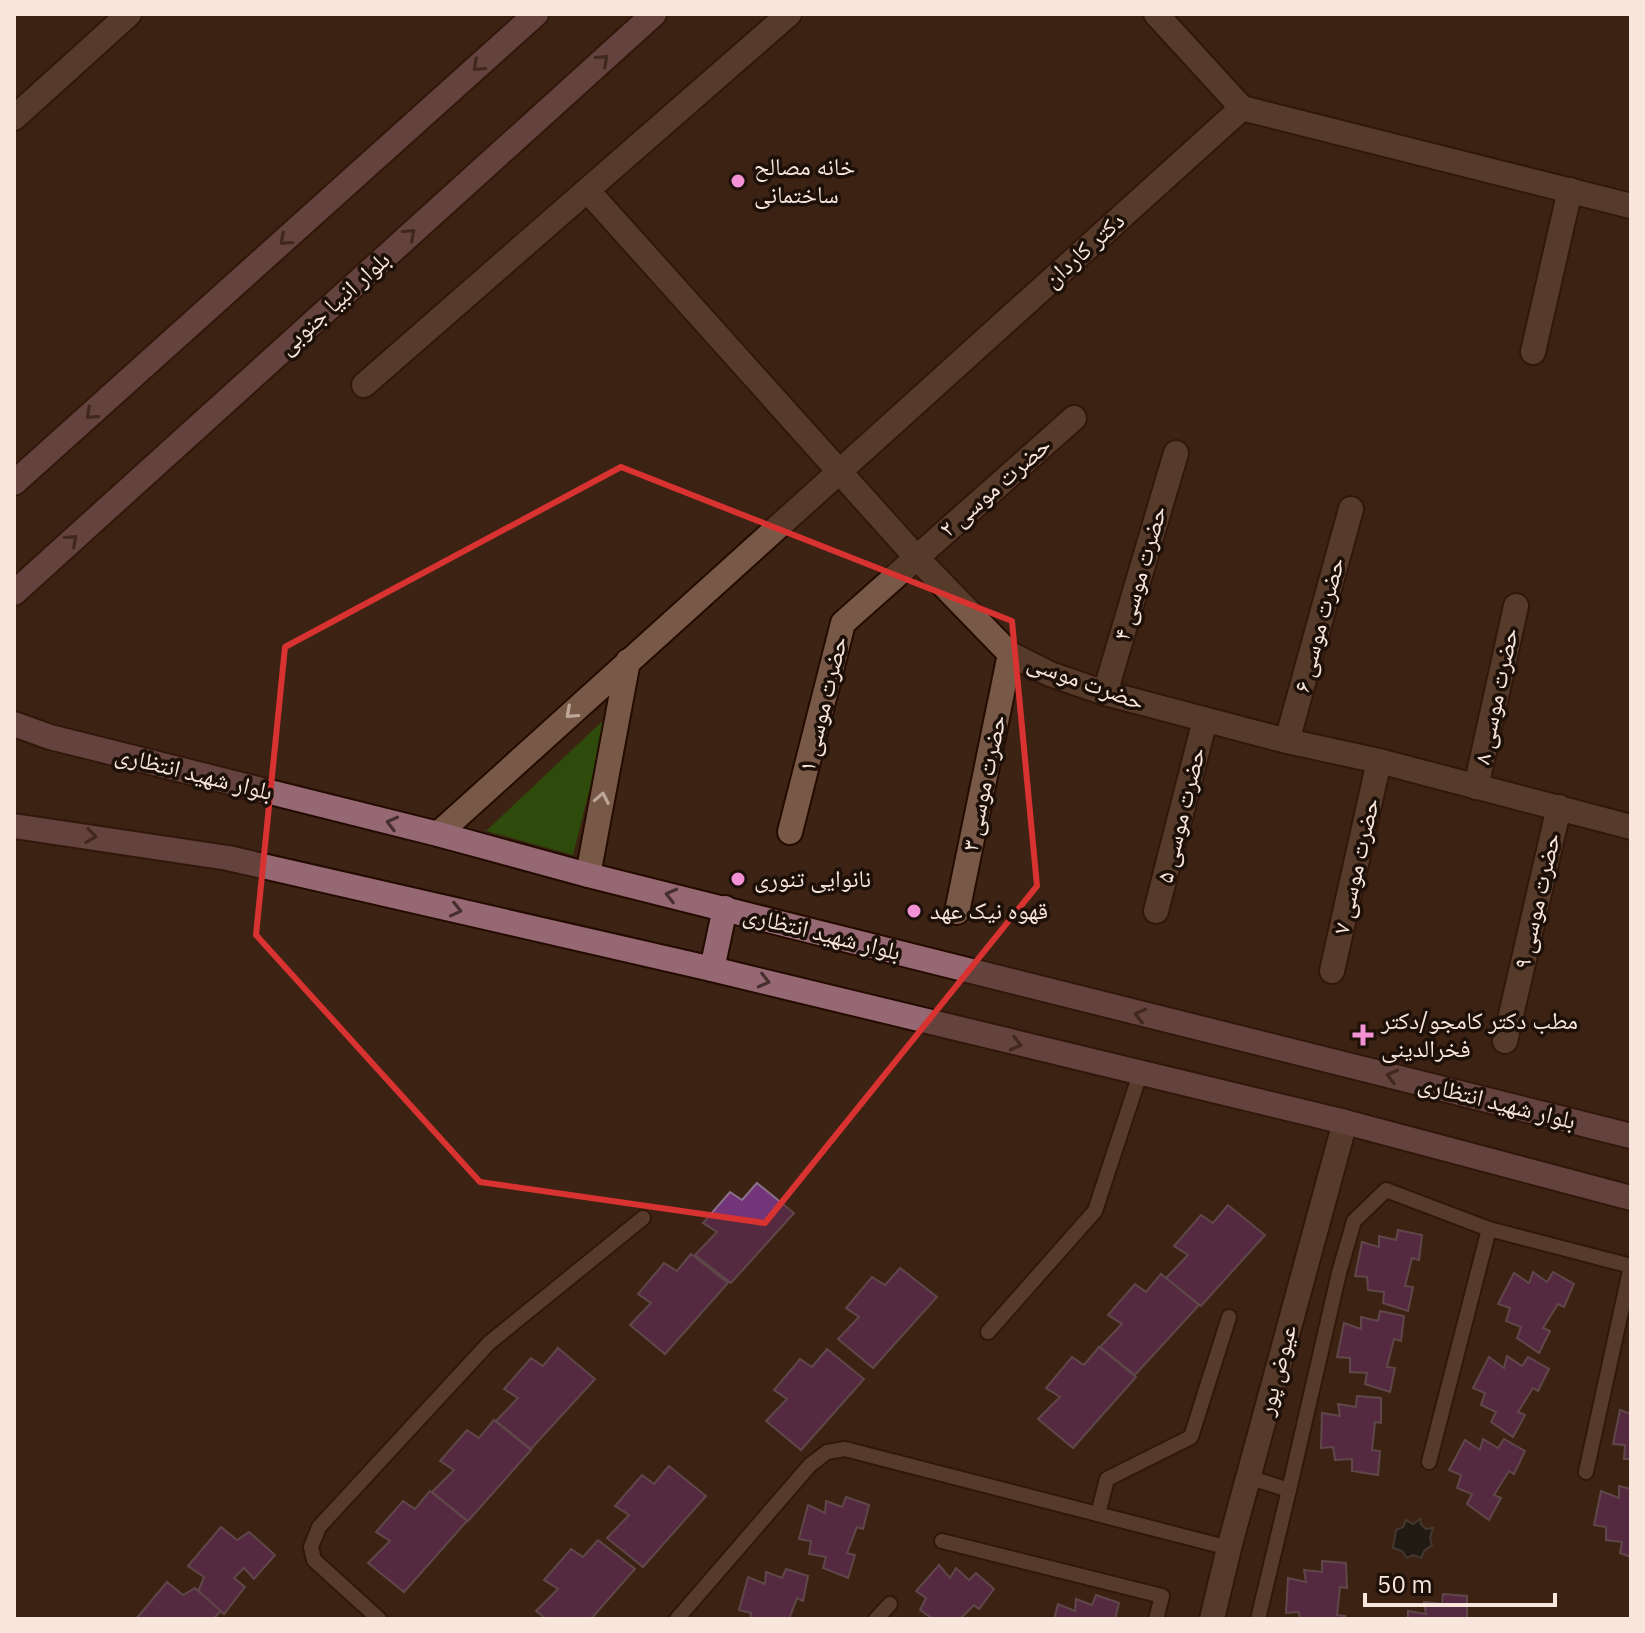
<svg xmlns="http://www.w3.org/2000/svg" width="1645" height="1633" font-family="'IBM Plex Sans','Noto Naskh Arabic',sans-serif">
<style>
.green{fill:#2e4b0b}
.water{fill:#031318;stroke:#4c5253;stroke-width:2}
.building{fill:#733479;stroke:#8a728c;stroke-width:2}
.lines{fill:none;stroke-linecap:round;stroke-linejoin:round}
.lane-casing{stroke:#230b00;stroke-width:18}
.street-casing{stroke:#230b00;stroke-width:28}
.secondary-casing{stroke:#230b00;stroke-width:28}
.lane{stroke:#785948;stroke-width:14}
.street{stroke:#785948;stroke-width:24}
.secondary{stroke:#966873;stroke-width:24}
.oneway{stroke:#472f2e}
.oneway2{stroke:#bea799}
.marked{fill:none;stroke:#d83231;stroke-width:6;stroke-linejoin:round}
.poi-dot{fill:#f391d5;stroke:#1c1009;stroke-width:3}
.labels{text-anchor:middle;stroke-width:7;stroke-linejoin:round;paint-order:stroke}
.poi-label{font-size:24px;fill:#f8e6dc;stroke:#1c1009;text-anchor:start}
.street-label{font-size:24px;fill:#f8e6dc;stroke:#1c1009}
</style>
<rect width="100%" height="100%" fill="#3d2313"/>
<polygon class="green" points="608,716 573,855 486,831"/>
<polygon class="water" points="1420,1519 1421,1524 1426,1529 1433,1528 1430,1538 1432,1545 1424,1551 1421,1558 1413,1555 1407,1558 1402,1551 1393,1548 1396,1530 1403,1527 1406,1520 1413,1524"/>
<g class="building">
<polygon points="757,1183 794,1213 731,1283 695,1255 717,1232 703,1223 730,1192 742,1200"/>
<polygon points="1228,1205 1265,1235 1201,1306 1166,1278 1188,1255 1174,1246 1201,1215 1213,1223"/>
<polygon points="1398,1230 1422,1235 1419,1260 1412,1258 1405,1286 1413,1287 1408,1311 1383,1303 1384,1292 1368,1290 1367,1277 1355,1276 1362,1242 1379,1247 1379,1236 1396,1240"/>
<polygon points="691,1254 728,1283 665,1354 630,1325 651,1303 638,1294 664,1263 677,1271"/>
<polygon points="900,1268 937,1297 873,1368 838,1339 859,1317 846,1308 872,1277 885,1285"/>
<polygon points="1533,1272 1547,1282 1553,1272 1574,1284 1564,1307 1558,1304 1543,1328 1550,1331 1539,1353 1517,1338 1521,1327 1506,1321 1510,1308 1498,1304 1514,1273 1529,1283"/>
<polygon points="1161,1274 1199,1305 1135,1375 1100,1347 1122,1324 1108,1315 1135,1284 1146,1292"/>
<polygon points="1380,1311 1404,1316 1401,1341 1394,1339 1387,1367 1395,1368 1390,1392 1365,1384 1367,1373 1350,1372 1350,1358 1337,1357 1344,1323 1361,1329 1361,1317 1378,1321"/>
<polygon points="1099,1347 1136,1377 1073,1448 1038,1419 1060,1397 1046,1388 1072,1357 1084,1365"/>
<polygon points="558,1348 595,1379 531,1449 496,1421 518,1398 504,1389 531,1358 543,1366"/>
<polygon points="827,1349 864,1379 801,1450 766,1421 787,1399 774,1390 800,1359 812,1367"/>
<polygon points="1507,1356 1522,1366 1528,1357 1549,1369 1538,1391 1533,1388 1518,1412 1525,1415 1513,1437 1491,1422 1496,1412 1481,1405 1485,1393 1473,1388 1489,1357 1504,1368"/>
<polygon points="1357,1396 1381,1398 1381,1423 1375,1422 1372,1450 1380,1451 1378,1475 1352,1471 1352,1459 1335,1460 1333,1447 1321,1448 1322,1413 1340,1416 1338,1404 1356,1407"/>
<polygon points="1620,1410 1631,1414 1631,1459 1624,1459 1625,1445 1613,1444"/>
<polygon points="494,1420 531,1450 468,1521 432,1492 454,1470 440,1461 467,1430 479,1438"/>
<polygon points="1483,1439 1498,1448 1504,1439 1525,1451 1514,1474 1509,1471 1494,1495 1501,1498 1489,1520 1467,1504 1472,1494 1457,1488 1461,1475 1449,1470 1465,1440 1480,1450"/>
<polygon points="669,1466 706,1496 643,1567 607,1538 629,1515 615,1506 642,1475 654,1484"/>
<polygon points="1619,1486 1631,1489 1631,1557 1620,1553 1622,1542 1606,1540 1606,1527 1594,1525 1601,1491 1619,1498"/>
<polygon points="430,1491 467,1521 404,1592 368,1563 390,1541 376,1532 403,1501 415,1509"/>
<polygon points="846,1497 869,1505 863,1529 857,1527 847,1553 855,1555 848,1578 823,1568 826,1557 809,1554 811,1541 799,1539 808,1505 825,1513 826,1501 842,1507"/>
<polygon points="221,1527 237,1540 249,1532 275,1555 254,1579 244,1568 234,1578 245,1587 224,1614 197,1594 204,1577 188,1566"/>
<polygon points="598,1540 635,1569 591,1619 546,1619 536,1611 558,1589 544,1580 571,1549 583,1557"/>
<polygon points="1322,1561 1346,1563 1347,1588 1340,1587 1337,1615 1345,1616 1345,1619 1300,1619 1299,1612 1286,1613 1288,1578 1306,1582 1304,1570 1322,1572"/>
<polygon points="939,1565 950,1578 956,1568 969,1580 976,1573 994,1589 979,1609 974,1605 960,1619 933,1619 920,1610 926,1598 916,1591"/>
<polygon points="786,1569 808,1576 803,1601 797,1598 789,1619 750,1619 751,1613 739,1610 748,1577 765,1584 766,1572 782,1578"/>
<polygon points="167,1582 183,1595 195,1588 221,1611 213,1619 136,1619"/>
<polygon points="1443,1594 1467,1596 1467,1619 1408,1619 1408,1611 1426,1614 1424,1602 1442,1604"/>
<polygon points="1096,1595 1119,1603 1115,1619 1054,1619 1058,1604 1075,1611 1076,1599 1092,1605"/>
</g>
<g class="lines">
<defs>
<g id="lane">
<polyline points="988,1332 1095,1211 1140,1074"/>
<polyline points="1429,1462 1489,1229"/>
<polyline points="1586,1472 1631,1266"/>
<polyline points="1248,1477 1289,1490 1258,1619"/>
<polyline points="1289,1490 1339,1273 1354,1221 1386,1190 1489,1229 1631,1266"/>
<polyline points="1098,1514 1107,1479 1191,1437 1229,1317"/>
<polyline points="942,1541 1162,1596 1156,1619"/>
<polyline points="379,1619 314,1560 311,1547 319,1527 489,1343 643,1218"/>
<polyline points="677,1619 810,1465 827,1452 845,1449 1229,1548"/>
<polyline points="876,1619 890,1604"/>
</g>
<g id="street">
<polyline points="1156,14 1242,108"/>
<polyline points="14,118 129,14"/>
<polyline points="588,191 916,557 1010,654 1050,674 1105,693 1287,741 1379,761 1631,827"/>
<polyline points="1533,352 1570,190"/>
<polyline points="364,385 789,14"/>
<polyline points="1105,693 1176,453"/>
<polyline points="1287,741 1351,509"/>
<polyline points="1476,787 1516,606"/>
<polyline points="790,832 843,623 1074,418"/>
<polyline points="438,834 1242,108 1631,206"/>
<polyline points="588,875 628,661"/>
<polyline points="1156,911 1205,720"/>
<polyline points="957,912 1010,654"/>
<polyline points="1332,971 1379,761"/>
<polyline points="1505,1041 1559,807"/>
<polyline points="1212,1619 1229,1548 1345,1122"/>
</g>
<g id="secondary">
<polyline points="14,483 536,14"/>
<polyline points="14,593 654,14"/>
<polyline points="14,724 50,737 438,834 588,875 1631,1136"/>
<polyline points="14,826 228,858 712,969 1345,1122 1631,1198"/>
<polyline points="712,969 725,908"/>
</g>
</defs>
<use href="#lane" class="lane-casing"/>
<use href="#street" class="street-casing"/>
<use href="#secondary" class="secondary-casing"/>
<use href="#lane" class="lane"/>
<use href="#street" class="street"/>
<use href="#secondary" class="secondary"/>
</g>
<defs><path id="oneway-chevron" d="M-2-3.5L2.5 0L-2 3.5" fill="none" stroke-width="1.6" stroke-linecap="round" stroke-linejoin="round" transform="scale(2)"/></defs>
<g class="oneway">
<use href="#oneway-chevron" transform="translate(603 60) rotate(-42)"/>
<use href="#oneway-chevron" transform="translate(478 66) rotate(138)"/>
<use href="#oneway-chevron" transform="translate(410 234) rotate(-42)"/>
<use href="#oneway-chevron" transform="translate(285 240) rotate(138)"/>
<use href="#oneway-chevron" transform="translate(91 414) rotate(138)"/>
<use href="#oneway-chevron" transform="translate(72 540) rotate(-42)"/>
<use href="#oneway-chevron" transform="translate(392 823) rotate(-166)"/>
<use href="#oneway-chevron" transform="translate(91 836) rotate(8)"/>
<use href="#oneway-chevron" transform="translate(671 895) rotate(-166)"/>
<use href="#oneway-chevron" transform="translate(456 910) rotate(13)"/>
<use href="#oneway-chevron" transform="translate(764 981) rotate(14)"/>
<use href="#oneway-chevron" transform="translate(1140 1015) rotate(-166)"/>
<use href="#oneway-chevron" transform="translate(1016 1044) rotate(14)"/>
<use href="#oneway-chevron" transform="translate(1392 1076) rotate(-166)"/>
</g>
<g class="oneway2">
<use href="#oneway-chevron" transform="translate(571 713) rotate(138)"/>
<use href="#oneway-chevron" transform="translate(602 798) rotate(-79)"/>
</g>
<path d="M0 0H1645V1633H0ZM621,467L1012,621L1037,886L765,1223L480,1182L256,935L285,647Z" fill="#3d2313" fill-opacity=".55" fill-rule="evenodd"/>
<path class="marked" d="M621,467L1012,621L1037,886L765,1223L480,1182L256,935L285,647Z"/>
<g class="poi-dot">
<circle cx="738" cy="181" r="8"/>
<circle cx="738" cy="879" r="8"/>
<circle cx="914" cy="911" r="8"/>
<path d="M1359 1023h8v8h8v8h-8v8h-8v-8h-8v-8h8z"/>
</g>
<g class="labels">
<g class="poi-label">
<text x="754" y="175">خانه مصالح<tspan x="754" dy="28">ساختمانی</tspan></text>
<text x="754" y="887">نانوایی تنوری</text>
<text x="930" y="919">قهوه نیک عهد</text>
<text x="1381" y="1029">مطب دکتر کامجو/دکتر<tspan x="1381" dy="28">فخرالدینی</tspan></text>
</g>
<g class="street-label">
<text transform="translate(1084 250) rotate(-42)" y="8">دکتر کاردان</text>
<text transform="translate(334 303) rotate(-42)" y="8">بلوار انبیا جنوبی</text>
<text transform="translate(995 487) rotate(-41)" y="8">حضرت موسی ۲</text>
<text transform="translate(1140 573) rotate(-74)" y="8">حضرت موسی ۴</text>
<text transform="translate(1319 625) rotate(-75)" y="8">حضرت موسی ۶</text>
<text transform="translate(1086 682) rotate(20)" y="8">حضرت موسی</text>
<text transform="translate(1496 696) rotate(-78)" y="8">حضرت موسی ۸</text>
<text transform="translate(823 704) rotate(-76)" y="8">حضرت موسی ۱</text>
<text transform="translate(194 773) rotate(14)" y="8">بلوار شهید انتظاری</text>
<text transform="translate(984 783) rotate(-78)" y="8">حضرت موسی ۳</text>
<text transform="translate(1181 815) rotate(-76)" y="8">حضرت موسی ۵</text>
<text transform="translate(1356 866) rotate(-77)" y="8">حضرت موسی ۷</text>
<text transform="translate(1537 901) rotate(-77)" y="8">حضرت موسی ۹</text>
<text transform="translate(822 933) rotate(14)" y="8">بلوار شهید انتظاری</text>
<text transform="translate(1497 1102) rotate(14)" y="8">بلوار شهید انتظاری</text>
<text transform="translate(1277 1370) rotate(-75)" y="8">عیوض پور</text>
</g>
</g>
<rect width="1645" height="1633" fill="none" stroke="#f8e6dc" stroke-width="32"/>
<path d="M1365 1593v12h190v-12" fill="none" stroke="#f8e6dc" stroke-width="4"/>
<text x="1377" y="1593" font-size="24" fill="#f8e6dc" stroke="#1c1009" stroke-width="6" paint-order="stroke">50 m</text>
</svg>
